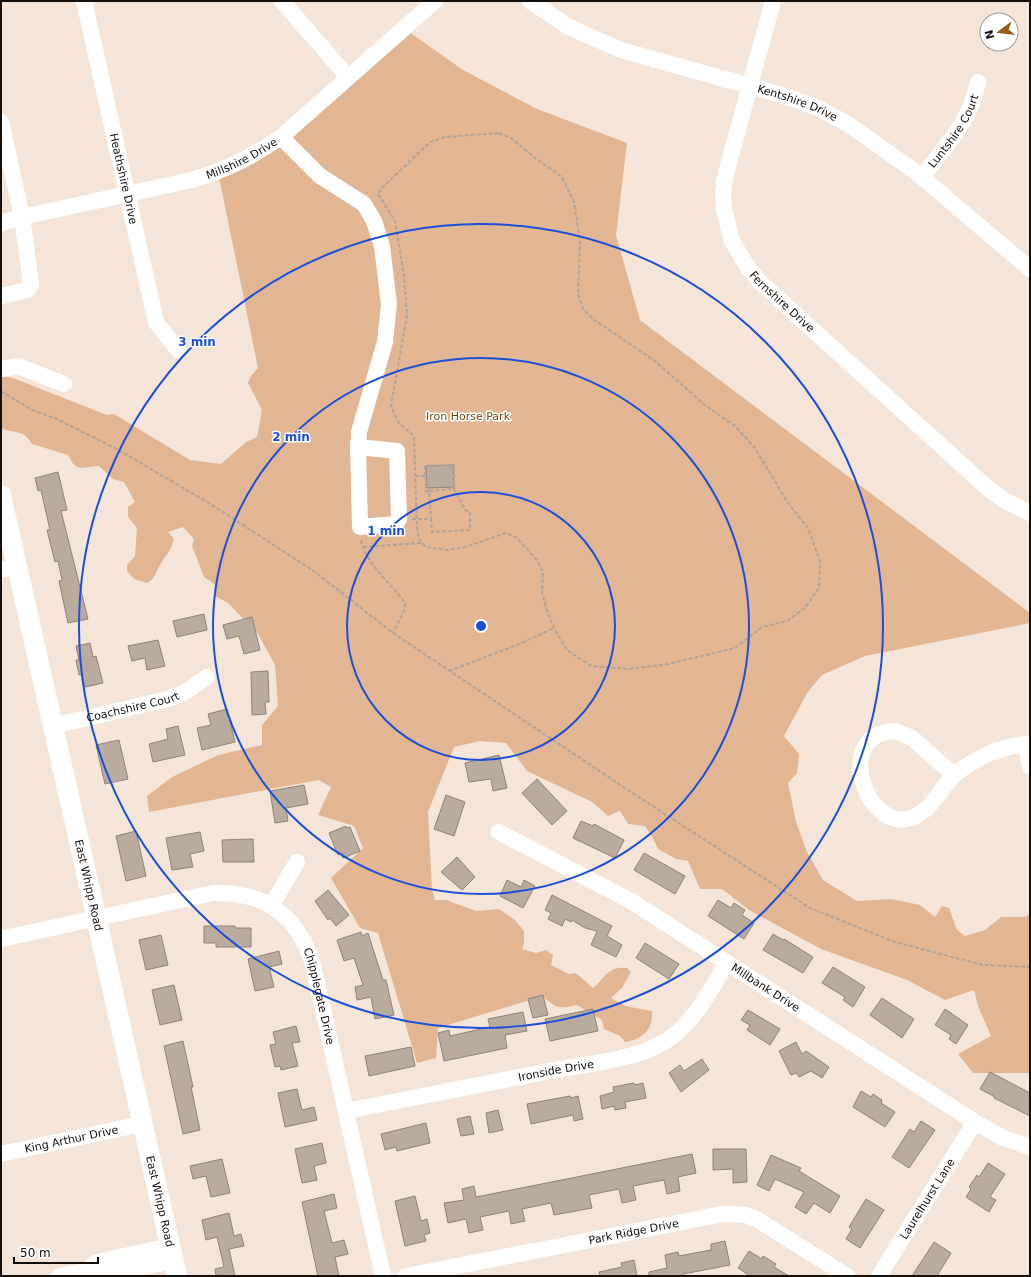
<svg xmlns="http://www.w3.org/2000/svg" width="1031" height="1277" font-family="'DejaVu Sans',sans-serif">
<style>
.green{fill:#e2b692}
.building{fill:#baab9f;stroke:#908276}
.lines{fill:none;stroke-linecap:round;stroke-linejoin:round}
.path{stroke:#b0a399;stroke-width:2;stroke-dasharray:4 2;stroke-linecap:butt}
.minor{stroke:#fff;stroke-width:16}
.major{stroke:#fff;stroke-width:20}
.ring{fill:none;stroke:#1d4ed8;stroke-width:2}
.labels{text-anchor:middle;stroke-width:3;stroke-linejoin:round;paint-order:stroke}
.street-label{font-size:11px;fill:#140f0b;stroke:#fff}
.park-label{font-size:11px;fill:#79450b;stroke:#fff}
.centre{fill:#1d4ed8;stroke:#fff;stroke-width:2}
.ring-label{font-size:12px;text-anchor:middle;font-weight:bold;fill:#1d4ed8;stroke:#fff;stroke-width:3;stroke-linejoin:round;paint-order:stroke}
</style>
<rect width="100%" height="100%" fill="#f5e5d8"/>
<path class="green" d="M405,29L463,70L537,109L627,143L616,235L640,320L1030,613V623L865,656L822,675L807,693L784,736L799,754L797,773L788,783L796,822L807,852L823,880L857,901L891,899L920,905L935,917L942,906L949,908L957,930L965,936L985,930L1001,917H1025L1030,914V1073H973L958,1054L991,1036L978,1006L974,990L945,1000L907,980L821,949L749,910L722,889H700L688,861L676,859L658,849L652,836L645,826L628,824L620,811L608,816L592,802L527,771L506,743L480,741L454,747L428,812L432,890L435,900H446L476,911L499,909L515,920L524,931V943L522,949L536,953L546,950L553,955L551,965L569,974L576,973L593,988C606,977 608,966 627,968L631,972L622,988L611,998L625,1006L652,1011C653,1030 643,1039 625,1042L620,1036L604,1029L602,1020L577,1005C560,1009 556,1009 543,996L438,1028L436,1058L417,1063L378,933L360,928L331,878L363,848L354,826L318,815L331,787L319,780L149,812L147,796L172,777L218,755L262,745V725L278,706L275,665L258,634L228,603L215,596L216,585L204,577L192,546L194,539L183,527L168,532L174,539C170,553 166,554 160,565C155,573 156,578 147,583L134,579L127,571V565L135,556L137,528L128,517V507L135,502L124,482L113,479L99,466C82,467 76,473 68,455L32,444C24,430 18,434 3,429L1,426V376L13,378L107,415L114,414L190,460L221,464L246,442L257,437L262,410L248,383L251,376L258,368L218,172L234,166Z"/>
<g class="building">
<polygon points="453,465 454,487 427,488 426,466"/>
<polygon points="58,472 67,510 61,511 88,619 68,623 59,581 62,580 58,561 55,562 47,530 50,530 41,490 38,491 35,478"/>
<polygon points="204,614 207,630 177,637 173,621"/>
<polygon points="252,617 260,650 244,654 239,636 227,639 223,625"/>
<polygon points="158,640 165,666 147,670 145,658 132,661 128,646"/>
<polygon points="90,643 93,657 96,656 103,683 85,687 82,675 79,675 76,660 79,660 76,646"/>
<polygon points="268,671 269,702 265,702 266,714 252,715 251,672"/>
<polygon points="227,709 235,742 202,750 197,728 211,725 208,714"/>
<polygon points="178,726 185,755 153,762 149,744 168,739 166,729"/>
<polygon points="119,740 128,779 105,784 96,745"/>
<polygon points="499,755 507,788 493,791 491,779 469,782 465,763"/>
<polygon points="537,779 567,811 552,825 522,793"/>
<polygon points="304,785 308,804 286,808 288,821 275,823 270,791"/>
<polygon points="446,795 465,802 454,836 434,829"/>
<polygon points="581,821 593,826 594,824 624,840 615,858 573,838"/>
<polygon points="346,826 347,828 350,827 360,851 343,858 341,854 338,855 329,833"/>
<polygon points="136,831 146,876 126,881 116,836"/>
<polygon points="200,832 204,851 190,854 193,867 172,870 166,838"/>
<polygon points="253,839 254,862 223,862 222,840"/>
<polygon points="644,853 685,876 675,894 634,870"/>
<polygon points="457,857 475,877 462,890 441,872"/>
<polygon points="507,880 521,887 524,880 535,886 523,908 500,896"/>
<polygon points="328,890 349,915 336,926 330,918 328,920 315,901"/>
<polygon points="552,895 612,926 607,936 622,945 616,957 591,945 597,931 585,928 572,920 571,922 565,919 562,926 548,919 551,913 545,910"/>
<polygon points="718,900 731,908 734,903 745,910 742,915 754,923 744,939 708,916"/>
<polygon points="204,926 235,926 235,928 251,928 251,947 216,947 216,943 204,943"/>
<polygon points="361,932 362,936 368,933 383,980 386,980 394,1015 375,1019 371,997 357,1000 355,987 363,985 354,958 344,961 337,940"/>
<polygon points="773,934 783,940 784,939 813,957 803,973 763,950"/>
<polygon points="161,935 168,965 146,970 139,940"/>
<polygon points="645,943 679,964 669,979 636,958"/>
<polygon points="279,951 282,964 269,967 274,987 255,991 248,959"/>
<polygon points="833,967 865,987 853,1007 843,1000 845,997 822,983"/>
<polygon points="174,985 182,1020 160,1025 152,990"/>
<polygon points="543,995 548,1015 533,1018 528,999"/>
<polygon points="882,998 914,1019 902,1038 870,1015"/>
<polygon points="593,1009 598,1031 550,1041 545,1019"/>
<polygon points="945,1009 968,1025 956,1044 949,1039 951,1035 935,1025"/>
<polygon points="748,1010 780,1029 770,1045 747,1030 750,1025 741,1020"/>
<polygon points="523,1012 527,1031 505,1035 507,1048 444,1061 438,1033 449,1030 450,1036 490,1027 488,1019"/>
<polygon points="296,1026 300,1042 292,1043 298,1066 281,1070 280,1066 275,1067 270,1045 276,1044 273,1032"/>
<polygon points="183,1041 193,1087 191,1087 200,1130 183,1134 164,1046"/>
<polygon points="796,1042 802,1054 806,1051 829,1067 822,1078 811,1071 799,1077 797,1073 791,1075 779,1051"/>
<polygon points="411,1047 415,1066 369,1076 365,1056"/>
<polygon points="702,1059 709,1070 681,1092 669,1073 680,1065 684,1071"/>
<polygon points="990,1072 1030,1093 1030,1116 994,1098 995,1097 980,1089"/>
<polygon points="634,1083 635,1085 643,1083 646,1098 625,1102 626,1108 615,1110 614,1106 602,1109 600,1096 614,1092 613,1087"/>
<polygon points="297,1089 302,1110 314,1107 317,1120 285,1127 278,1093"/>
<polygon points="861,1091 871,1097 873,1094 882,1100 881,1103 895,1112 885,1127 853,1107"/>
<polygon points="570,1096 571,1098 578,1096 583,1119 574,1121 573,1115 531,1124 527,1104"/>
<polygon points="498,1110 503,1130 489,1133 486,1113"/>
<polygon points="470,1116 474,1134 461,1136 457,1119"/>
<polygon points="921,1121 935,1130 909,1168 892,1157 910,1129 914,1132"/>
<polygon points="426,1123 430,1143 397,1151 396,1147 385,1150 381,1134"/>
<polygon points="322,1143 326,1163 314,1166 317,1180 302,1183 295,1149"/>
<polygon points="713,1149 746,1149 747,1182 733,1183 733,1169 713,1170"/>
<polygon points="692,1154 696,1173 678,1177 680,1191 667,1194 664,1180 633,1186 636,1200 622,1203 619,1189 589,1195 592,1208 554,1215 551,1203 522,1209 525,1221 511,1224 509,1211 480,1217 483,1230 469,1233 466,1219 448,1223 444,1203 464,1200 462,1189 474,1186 476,1197"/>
<polygon points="771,1155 801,1168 799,1171 840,1196 830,1213 814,1203 806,1214 795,1207 804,1192 775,1179 769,1191 757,1185"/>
<polygon points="222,1159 230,1193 211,1197 206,1176 193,1179 190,1166"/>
<polygon points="988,1163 1005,1174 990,1197 996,1200 989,1212 966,1197 971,1189 969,1187 977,1175 979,1177"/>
<polygon points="334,1194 337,1208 324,1211 332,1243 344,1240 348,1254 335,1257 339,1276 318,1276 302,1202"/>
<polygon points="415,1196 421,1221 427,1219 430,1233 424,1235 426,1241 405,1246 395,1201"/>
<polygon points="866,1199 884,1210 860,1248 846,1239 852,1229 849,1227"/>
<polygon points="229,1213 234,1236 241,1234 244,1246 229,1249 235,1276 216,1276 215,1269 224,1267 217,1237 206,1240 202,1220"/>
<polygon points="725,1241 730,1265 683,1274 683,1276 649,1276 649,1272 667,1268 665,1255 678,1252 679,1256 711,1250 711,1244"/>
<polygon points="934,1242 951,1253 937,1276 912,1276"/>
<polygon points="749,1251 762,1259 763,1256 776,1264 774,1267 789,1276 750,1276 738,1268"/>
<polygon points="634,1260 637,1276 600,1276 599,1272 622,1267 621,1263"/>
</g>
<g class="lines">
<g class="path">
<polygon points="499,133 511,138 535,158 562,177 574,202 580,240 578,294 583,309 593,319 655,361 706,406 735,426 755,448 788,503 808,528 820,561 819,588 805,608 787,621 762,627 735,648 668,664 630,669 591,666 567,650 554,628 547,611 542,593 543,572 537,560 517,538 506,533 465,547 448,550 426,547 419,539 417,527 414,436 398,422 391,406 407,315 404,276 395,221 378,194 382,188 430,142 445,137"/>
<polyline points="1,391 32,410 57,419 115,448 209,503 315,572 393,633 634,794 810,908 895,942 983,965 1030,967"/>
<polyline points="415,476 425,476"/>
<polyline points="429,491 426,491 425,466 454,465 454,489"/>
<polyline points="412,519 431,519 432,532 470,530 470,512 465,510 454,489 429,491 431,519"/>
<path d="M361,540C368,567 390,582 405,603V609L393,633"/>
<polyline points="363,547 421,543"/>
<polyline points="449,671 517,645 554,628"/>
</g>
<g class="minor">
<path id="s1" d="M84,1L156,322L178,350"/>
<polyline points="282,1 348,77"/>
<path id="s2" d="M530,1L569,27L621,50L785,96L818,108L848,124L917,173L1030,269"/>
<path id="s3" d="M773,1L725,177L723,193L724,209L732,241L748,268L761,283L991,491L1006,501L1030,513"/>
<polyline points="1,122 22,217 31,284 27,290 1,296"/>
<polyline points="281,137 320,176 364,204 374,221 382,246 389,304 385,342 359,432 358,447 360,527 395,524 399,519 397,451 358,447"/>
<path id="s4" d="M922,177C946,145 970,123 978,82"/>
<path id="s5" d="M1,223L22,217L192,180C228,169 250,158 281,137L435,1"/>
<polyline points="1,369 18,366 64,384"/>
<polyline points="1,570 17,567"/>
<path id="s6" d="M53,726L172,698L187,691L207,677"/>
<path d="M895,731L912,738L954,775C941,788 932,809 914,817C868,837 830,734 895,731Z"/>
<polyline points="1026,744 1030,767"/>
<path d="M954,775C977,757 1000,746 1030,744"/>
<path id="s7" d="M499,832L631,901L975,1122L1003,1138L1030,1147"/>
<polyline points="271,906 297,862"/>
<path id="s8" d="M1,939L213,893C264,891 299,916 313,965L383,1276"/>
<path id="s9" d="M346,1111C415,1097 485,1084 555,1070C588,1064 638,1059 666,1041C694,1023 710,991 727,963"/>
<path id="s10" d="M1,1154L142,1124"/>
<polyline points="170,1246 97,1262 85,1271 99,1275 173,1261"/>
<polyline points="59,1276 85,1271"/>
<path id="s11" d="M406,1276L723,1214L746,1215L758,1220L847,1276"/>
<path id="s12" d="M879,1276L975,1122"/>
</g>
<path class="major" id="s13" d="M1,495L177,1276"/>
</g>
<g class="ring">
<circle cx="481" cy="626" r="134"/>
<circle cx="481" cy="626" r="268"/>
<circle cx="481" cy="626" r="402"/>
</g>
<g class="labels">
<g class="street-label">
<text dy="4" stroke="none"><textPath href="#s2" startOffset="288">Kentshire Drive</textPath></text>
<text dy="4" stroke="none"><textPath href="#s4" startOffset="56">Luntshire Court</textPath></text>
<text dy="4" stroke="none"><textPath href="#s5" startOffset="250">Millshire Drive</textPath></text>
<text dy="4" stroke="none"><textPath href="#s1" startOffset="182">Heathshire Drive</textPath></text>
<text dy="4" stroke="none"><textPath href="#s3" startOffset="327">Fernshire Drive</textPath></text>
<text dy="4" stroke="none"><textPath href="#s6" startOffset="82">Coachshire Court</textPath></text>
<text dy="4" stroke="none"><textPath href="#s13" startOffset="400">East Whipp Road</textPath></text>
<text dy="4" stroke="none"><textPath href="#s7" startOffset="309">Millbank Drive</textPath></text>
<text dy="4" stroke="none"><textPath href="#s8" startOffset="383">Chipplegate Drive</textPath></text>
<text dy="4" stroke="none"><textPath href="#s9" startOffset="214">Ironside Drive</textPath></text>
<text dy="4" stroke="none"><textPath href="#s10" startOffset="72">King Arthur Drive</textPath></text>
<text dy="4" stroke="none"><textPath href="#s12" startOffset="91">Laurelhurst Lane</textPath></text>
<text dy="4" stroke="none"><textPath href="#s13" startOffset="724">East Whipp Road</textPath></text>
<text dy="4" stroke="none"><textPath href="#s11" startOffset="232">Park Ridge Drive</textPath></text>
</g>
<g class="park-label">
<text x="468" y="420">Iron Horse Park</text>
</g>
</g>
<circle cx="481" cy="626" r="6" class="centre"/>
<g class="ring-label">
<text x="197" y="346">3 min</text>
<text x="291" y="441">2 min</text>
<text x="386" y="535">1 min</text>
</g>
<rect width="1031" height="1277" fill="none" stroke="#140f0b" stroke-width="4"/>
<g transform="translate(999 32) rotate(255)"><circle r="19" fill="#ffffff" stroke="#a19f9d"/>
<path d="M0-3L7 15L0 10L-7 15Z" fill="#975b1d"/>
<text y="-6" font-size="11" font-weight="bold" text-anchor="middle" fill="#140f0b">N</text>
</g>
<path d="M14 1257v6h84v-6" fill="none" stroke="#140f0b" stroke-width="2"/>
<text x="20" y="1257" font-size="12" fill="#140f0b" stroke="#ffffff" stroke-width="3" paint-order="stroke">50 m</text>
</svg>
